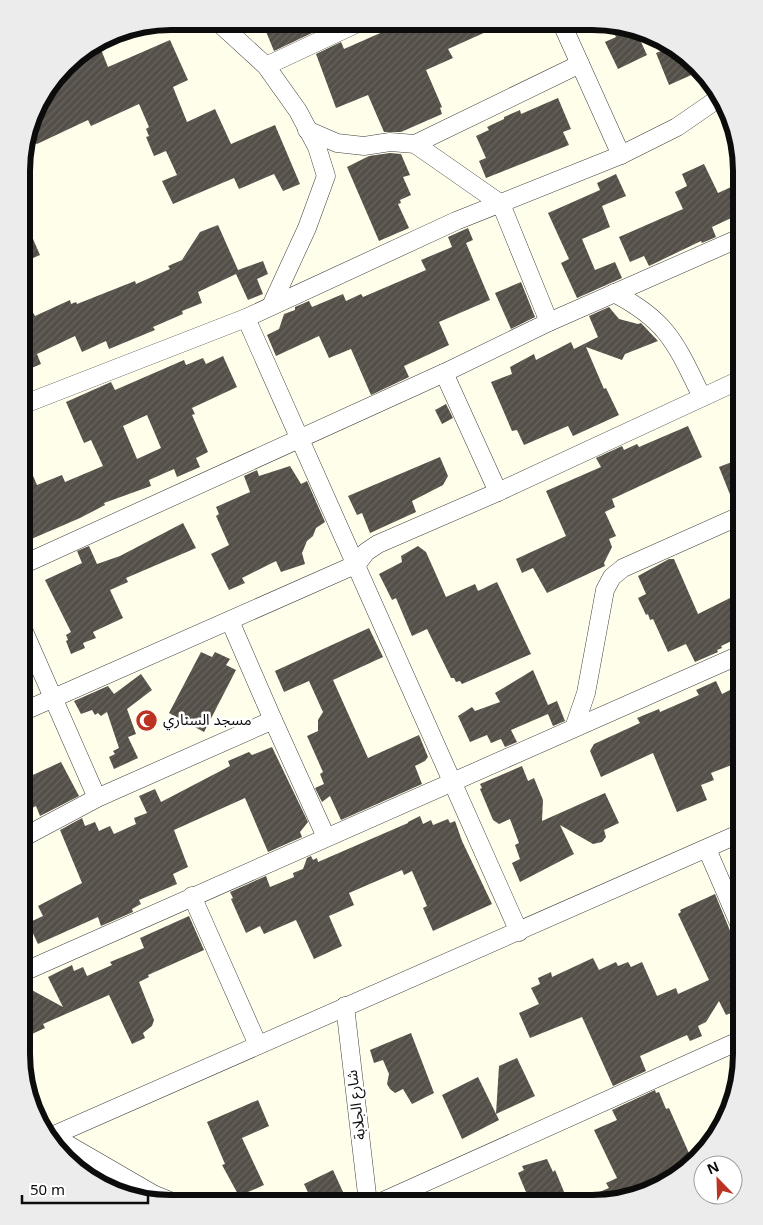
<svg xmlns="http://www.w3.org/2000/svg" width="763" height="1225" font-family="Georgia,'Noto Sans Arabic',serif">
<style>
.building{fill:url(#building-hatch);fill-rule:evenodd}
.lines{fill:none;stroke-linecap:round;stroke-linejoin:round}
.minor-casing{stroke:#3f3f3f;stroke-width:19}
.minor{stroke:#fff;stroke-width:18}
.labels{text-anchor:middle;stroke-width:5;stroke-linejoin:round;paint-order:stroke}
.poi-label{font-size:15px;fill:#0c0c0c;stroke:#fff;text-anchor:start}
.street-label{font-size:15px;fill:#0c0c0c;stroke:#fff}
.rim{fill:none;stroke:#0c0c0c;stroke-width:6}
</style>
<defs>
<pattern id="building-hatch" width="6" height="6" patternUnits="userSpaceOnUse" patternTransform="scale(1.25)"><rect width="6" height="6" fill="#544f48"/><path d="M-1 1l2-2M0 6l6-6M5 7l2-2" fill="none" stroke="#68645e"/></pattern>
</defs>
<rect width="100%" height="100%" fill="#fffeea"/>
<g class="building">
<polygon points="262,22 333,22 333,23 274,51"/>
<polygon points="403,23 407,31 425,23 428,27 438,23 506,23 448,49 453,58 426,70 442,107 440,108 442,114 401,132 384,132 368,95 336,108 316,54 341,42 344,49"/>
<polygon points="627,27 636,31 647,55 618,69 605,42 616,37 614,33"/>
<polygon points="170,40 188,80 173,87 187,122 215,109 231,144 275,125 300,184 283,191 274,174 239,189 234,178 173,204 162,181 177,175 166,151 154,156 146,137 149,136 146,129 149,127 139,104 91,126 88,120 37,144 29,141 27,137 37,104 72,58 98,42 108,67"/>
<polygon points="669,48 691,58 698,72 669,85 656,53"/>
<polygon points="558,98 571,129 563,132 569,145 486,178 479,161 486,158 476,136 489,130 487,127 504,119 504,117 520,110 521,114"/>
<polygon points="390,153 401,154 410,175 403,177 411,195 400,200 401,203 398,204 409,228 379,241 347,167 369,156"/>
<polygon points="704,164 718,193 742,182 742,213 712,227 716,237 702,243 701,241 649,266 644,256 630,262 619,237 683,209 675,192 687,186 682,174"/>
<polygon points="616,174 626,196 602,206 610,227 582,239 595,270 615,262 622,278 577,298 561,263 569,259 548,213 600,190 597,183"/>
<polygon points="22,214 40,255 22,263"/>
<polygon points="218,225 238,270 263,261 268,274 257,279 263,294 248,300 236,274 198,292 202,303 182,311 183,314 153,327 155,330 109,349 106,341 82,352 75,336 37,354 41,364 22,372 22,295 35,316 70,300 71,304 76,302 77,304 135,281 136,284 170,269 168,266 182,260 200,232"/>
<polygon points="468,228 473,240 466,243 490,300 439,322 449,345 404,366 409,377 371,395 351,349 329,358 319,336 276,356 267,335 279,329 284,314 295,310 295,307 309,301 312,307 343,294 346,301 361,294 363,297 426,270 421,260 452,247 448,237"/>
<polygon points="521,282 535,317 511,329 495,293"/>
<polygon points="609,307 619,319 638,324 641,323 658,341 625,354 622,360 586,347 604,389 606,388 619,415 573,436 568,426 524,445 517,430 512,431 491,382 512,374 510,367 534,354 536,360 571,342 574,349 598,337 589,316"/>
<path d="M223,356L237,387L192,408L195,414L192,415L208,452L196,458L200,467L177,477L174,469L149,480L151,486L104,503L105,505L80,518L22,543V450L37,485L62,475L65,482L103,466L91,440L84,443L66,402L111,382L115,390L184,360L186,365L203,358L206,364ZM147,415L161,448L137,459L123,426Z"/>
<polygon points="446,404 453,418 442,424 435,410"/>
<polygon points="688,426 702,457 612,499 615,507 605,512 616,536 609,539 612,547 604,563 605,566 547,593 533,568 522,573 516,559 566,536 546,491 601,467 596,458 622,446 624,450 637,444 639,447"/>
<polygon points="440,457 448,476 443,485 412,501 416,512 370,533 362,513 357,515 348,496"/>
<polygon points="742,458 742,505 735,507 719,467"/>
<polygon points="290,466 301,484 307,481 325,522 316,528 313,536 307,541 302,553 305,564 281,572 276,561 242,578 245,583 229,590 211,554 229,545 216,516 219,514 216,507 250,492 244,476 257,470 259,476"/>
<polygon points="183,523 196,548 126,578 128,582 110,590 123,618 93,632 96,638 83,643 85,648 71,654 66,641 68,640 66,635 71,632 45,580 82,563 77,551 89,546 97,564 120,556"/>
<polygon points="418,546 426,552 446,597 475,584 478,591 497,582 531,654 462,684 460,681 456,682 454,678 451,678 427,629 412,636 396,598 392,600 379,574 402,562 401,556"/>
<polygon points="669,559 674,559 698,614 742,592 742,636 721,646 722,648 717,650 718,652 695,662 686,644 668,652 653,619 650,620 648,614 646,615 638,598 646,594 638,576"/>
<polygon points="369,628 383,657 333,680 368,758 419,735 428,757 425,761 415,766 422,784 341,820 330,796 322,802 315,788 324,784 320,774 323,772 307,736 318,731 318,720 323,712 309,681 284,692 275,671"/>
<polygon points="201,652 212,657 215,652 230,659 226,665 236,670 204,732 169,713"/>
<polygon points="533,670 548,705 557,701 565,721 553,726 548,714 511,730 517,742 505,747 501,739 491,743 487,735 470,742 458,716 472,707 475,711 500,702 495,693"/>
<polygon points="141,674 152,690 127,709 136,734 128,737 138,758 114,769 109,757 115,754 113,751 119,748 107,712 101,716 98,713 95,715 92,710 81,714 74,701 108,686 114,694"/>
<polygon points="716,681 722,694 734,688 736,693 742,690 742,761 711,773 714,780 701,785 707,800 677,812 653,753 601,777 590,751 594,744 640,723 637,718 659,709 660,712 699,695 696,690"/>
<polygon points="272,747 308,822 300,832 302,837 268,852 245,798 174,830 188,867 173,874 177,884 139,900 141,904 132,909 133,912 101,926 98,917 38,944 28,923 43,916 38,906 82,883 60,830 82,818 85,826 95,822 99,831 110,826 114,834 136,824 134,818 147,813 139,796 155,789 161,802 230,766 228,761 249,752 252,755"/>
<polygon points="61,762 79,796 40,816 36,806 22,813 22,780"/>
<polygon points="522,766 528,781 534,778 543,800 542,821 605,793 619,823 604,830 606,837 602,842 593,844 560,825 574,854 520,882 512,863 520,859 515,845 519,843 510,819 499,824 493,820 480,789 482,788 480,784"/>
<polygon points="420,816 423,824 431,820 433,825 448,819 450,823 455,821 462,841 492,904 433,931 423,908 427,906 412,871 404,875 402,870 349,893 354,905 329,916 342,946 314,959 296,920 264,934 260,926 246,933 231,899 233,898 230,892 266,876 270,887 294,877 293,873 303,869 307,858 311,856 313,860 317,858 318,862 408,823 408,822"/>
<polygon points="715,894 731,933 735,937 741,938 741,1009 726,1015 719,1001 706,1022 698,1026 702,1036 690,1041 687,1035 640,1056 646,1071 613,1086 582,1017 530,1038 519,1013 539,1004 531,988 540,984 538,978 551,972 552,977 593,958 599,970 616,962 618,966 628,962 631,967 642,962 657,996 676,988 678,994 709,980 678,914 681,912 680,910"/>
<polygon points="189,916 204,950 148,975 149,977 139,982 154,1020 152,1026 143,1033 145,1038 132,1044 109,995 43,1024 45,1028 21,1039 21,995 28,988 63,1007 48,977 72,965 74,971 83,967 87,976 112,965 110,962 144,948 140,938"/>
<polygon points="411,1033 434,1093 412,1104 403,1089 395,1093 390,1089 387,1084 389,1074 383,1060 374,1063 370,1050"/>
<polygon points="517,1058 535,1096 496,1114 499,1066"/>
<polygon points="478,1077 499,1120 462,1139 442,1095"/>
<polygon points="655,1090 656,1093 659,1092 666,1109 669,1108 692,1160 649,1192 593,1204 581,1204 580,1200 609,1188 606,1183 617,1178 594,1130 617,1120 612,1110"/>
<polygon points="258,1100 269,1126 242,1138 264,1185 239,1196 222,1165 225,1164 207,1122"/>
<polygon points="547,1159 553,1172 555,1170 567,1199 556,1204 531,1204 518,1173 524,1170 522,1166"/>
<polygon points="333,1170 348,1203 313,1203 304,1184"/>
</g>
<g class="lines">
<defs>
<g id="minor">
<polyline points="218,22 266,66 298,111 317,147 326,176 307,228 271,306"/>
<polyline points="562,24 621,155"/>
<polyline points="266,66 360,22"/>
<polyline points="307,130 337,143 364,146 390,142 415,144 501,204 549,322"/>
<polyline points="415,144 580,64"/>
<path d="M614,293C668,321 676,344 702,397"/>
<polyline points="246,318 519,932"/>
<polyline points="444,373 498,492"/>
<polyline points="22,405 246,318 456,221 621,155 677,127 719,98"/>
<polyline points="22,565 444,373 549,322 742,237"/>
<polyline points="22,627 97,798"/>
<polyline points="22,712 357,564 366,552 378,544 498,492 742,379"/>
<polyline points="273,720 326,837"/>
<polyline points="574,728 586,693 605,590 612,577 623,568 742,515"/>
<polyline points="22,838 97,798 273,720 230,621"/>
<polyline points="707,849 741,928"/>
<polyline points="192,896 258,1045"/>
<polyline points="21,956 27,970"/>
<polyline points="21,973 742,654"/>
<polyline points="345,1006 368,1203"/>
<polyline points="52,1136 741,833"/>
<polyline points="53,1136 153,1194 175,1203"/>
<polyline points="379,1203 741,1040"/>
</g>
</defs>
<use href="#minor" class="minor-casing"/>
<use href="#minor" class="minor"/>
</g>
<defs>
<symbol id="mosque-disc" viewBox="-11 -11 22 22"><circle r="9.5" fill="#bd3322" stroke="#fff"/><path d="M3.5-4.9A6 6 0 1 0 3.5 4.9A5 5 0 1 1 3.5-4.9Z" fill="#fff"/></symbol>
</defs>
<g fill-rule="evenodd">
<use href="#mosque-disc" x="134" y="708" width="25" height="25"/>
</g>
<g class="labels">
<g class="poi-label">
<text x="163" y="725">مسجد السناري</text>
</g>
<g class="street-label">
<text transform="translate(356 1105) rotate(-97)" y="5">شارع الجلابة</text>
</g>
</g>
<path d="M0 0H763V1225H0ZM171 30H592A141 141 0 0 1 733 171V1054A141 141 0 0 1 592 1195H171A141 141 0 0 1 30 1054V171A141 141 0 0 1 171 30Z" fill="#ececec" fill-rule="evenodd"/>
<path class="rim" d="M171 30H592A141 141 0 0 1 733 171V1054A141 141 0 0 1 592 1195H171A141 141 0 0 1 30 1054V171A141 141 0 0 1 171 30Z"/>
<g transform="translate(718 1180) rotate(337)"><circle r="24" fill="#ffffff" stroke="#9e9e9e"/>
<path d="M0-4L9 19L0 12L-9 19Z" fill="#bd3322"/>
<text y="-8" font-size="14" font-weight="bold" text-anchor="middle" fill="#0c0c0c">N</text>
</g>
<path d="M22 1195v8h126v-8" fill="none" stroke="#0c0c0c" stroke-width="2.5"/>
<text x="30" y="1195" font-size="15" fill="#0c0c0c" stroke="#ffffff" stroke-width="4" paint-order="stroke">50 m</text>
</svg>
